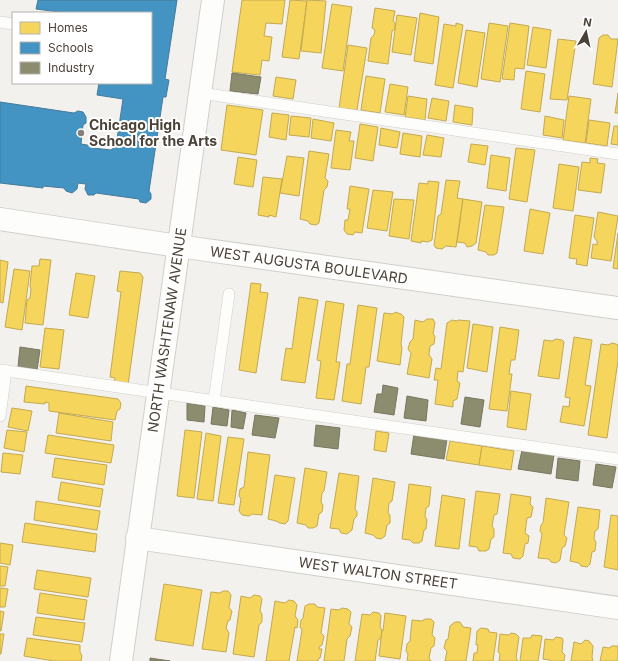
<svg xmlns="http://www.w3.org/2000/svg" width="618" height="661" font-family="Inter,sans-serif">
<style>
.homes{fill:#f6d55c;stroke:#c3a951}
.schools{fill:#4393c3;stroke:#457b99}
.industry{fill:#8c8c6e;stroke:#78765e}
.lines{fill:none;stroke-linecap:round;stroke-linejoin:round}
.service-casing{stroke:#d1cfca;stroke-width:12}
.minor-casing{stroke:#d1cfca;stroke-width:24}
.tertiary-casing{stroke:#d1cfca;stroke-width:24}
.service{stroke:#fdfdfc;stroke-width:11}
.minor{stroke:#fdfdfc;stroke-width:22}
.tertiary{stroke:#fdfdfc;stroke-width:22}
.poi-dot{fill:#867f77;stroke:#fff;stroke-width:1.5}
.labels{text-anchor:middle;stroke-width:4;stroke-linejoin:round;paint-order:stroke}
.poi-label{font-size:14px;font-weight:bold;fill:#4b4237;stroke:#fff;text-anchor:start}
.street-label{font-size:14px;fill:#4b4237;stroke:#fff}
</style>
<rect width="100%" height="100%" fill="#f3f1ed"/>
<g class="homes">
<polygon points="242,0 285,0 282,24 266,23 264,36 272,37 269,61 262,60 260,75 232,72"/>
<polygon points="290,0 307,1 299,59 282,57"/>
<polygon points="307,0 326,1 321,53 301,51"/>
<polygon points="332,4 352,7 343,71 322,68"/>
<polygon points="375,8 395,11 393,21 395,23 395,29 392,31 388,64 368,61 371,38 374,35 375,30 372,28"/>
<polygon points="420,13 439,17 433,64 414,61"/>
<polygon points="397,15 417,18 411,55 392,52"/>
<polygon points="456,23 463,25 453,88 435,85 444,24 456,26"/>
<polygon points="489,23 508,26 500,82 481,79"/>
<polygon points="510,23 529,26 524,69 515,68 514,80 502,79"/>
<polygon points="533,27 551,30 546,68 527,65"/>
<polygon points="466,30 485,33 477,87 458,83"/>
<polygon points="603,35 608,35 611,39 618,39 612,87 593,84 599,38"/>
<polygon points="558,39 576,41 567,100 550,99"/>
<polygon points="348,45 367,48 357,110 339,108"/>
<polygon points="526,71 545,74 540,112 521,109"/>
<polygon points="366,76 385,79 380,113 361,110"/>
<polygon points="276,77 296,80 293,99 273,96"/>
<polygon points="390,84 408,87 404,115 385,112"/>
<polygon points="618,93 618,113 615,113"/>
<polygon points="408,96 427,99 425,120 405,117"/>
<polygon points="569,96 591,99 585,143 563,140"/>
<polygon points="432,98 449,101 446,121 428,118"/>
<polygon points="227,105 263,110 256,155 221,150"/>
<polygon points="455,105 473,108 472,125 453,122"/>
<polygon points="272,113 289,115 286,140 269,137"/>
<polygon points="291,116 311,118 309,137 289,135"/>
<polygon points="545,116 564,120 562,138 543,135"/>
<polygon points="313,119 334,123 331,141 311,138"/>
<polygon points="589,120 610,123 607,146 586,143"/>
<polygon points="360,124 378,127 373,161 355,158"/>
<polygon points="614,126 618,126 618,145 611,144"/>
<polygon points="381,128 400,132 397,148 379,145"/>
<polygon points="336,130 351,132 349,141 354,141 350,170 331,168"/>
<polygon points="403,133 422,136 420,157 400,154"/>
<polygon points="427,135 444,138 441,157 423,155"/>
<polygon points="471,144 488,146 485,165 468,162"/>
<polygon points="516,148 535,150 527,202 509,199"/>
<polygon points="309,151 329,154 325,178 328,181 327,187 324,190 319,223 316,225 310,224 308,221 300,219"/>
<polygon points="491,155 510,158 506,191 487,188"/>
<polygon points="287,156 304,158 299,196 280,193"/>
<polygon points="238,157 257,160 253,187 234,184"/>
<polygon points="590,158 598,159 597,163 605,164 601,193 578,190 582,162 590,163"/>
<polygon points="559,164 579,167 573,211 553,208"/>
<polygon points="263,177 282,179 276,217 269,215 269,217 258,215"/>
<polygon points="446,180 460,181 457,198 463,199 456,247 446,246 442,249 436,248 434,245 438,216 441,214"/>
<polygon points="428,181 439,182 432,240 428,242 421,241 421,243 411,241 419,183 428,184"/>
<polygon points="350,186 369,189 362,233 355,232 353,235 347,234 344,230 345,220 348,220 350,209 347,209"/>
<polygon points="373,190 393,192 387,231 367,228"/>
<polygon points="394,199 414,200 409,239 389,236"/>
<polygon points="463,199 482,202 476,243 472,246 467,247 465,243 457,242"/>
<polygon points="485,205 504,207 497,253 494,255 488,255 486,252 478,250"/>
<polygon points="530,209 550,213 543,254 524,251"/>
<polygon points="598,212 618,216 611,261 591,258 593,244 597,245 597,241 594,237"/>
<polygon points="575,215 594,218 587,266 576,264 577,259 569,258"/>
<polygon points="618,233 618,269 613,268"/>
<polygon points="40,259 51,260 43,325 25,323 27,300 30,298 31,289 30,286 32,266 39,266"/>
<polygon points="0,260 8,262 3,303 0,302"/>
<polygon points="14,269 30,271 22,330 5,327"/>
<polygon points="120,271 140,273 143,277 128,385 114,384 115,378 110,377 121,292 117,291"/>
<polygon points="76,273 95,276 88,318 69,315"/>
<polygon points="251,283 261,284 260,292 268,293 256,373 239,370"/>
<polygon points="299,297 318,300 305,383 281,380 286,348 292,349"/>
<polygon points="326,301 344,304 336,362 340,362 334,400 316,398 321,361 317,360"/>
<polygon points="358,305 377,308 369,367 366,367 361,404 342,401 347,364 350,364"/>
<polygon points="395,312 401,314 404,317 401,344 402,348 400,365 377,361 384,313 393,314"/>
<polygon points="427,319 433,319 435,323 433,334 435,336 434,344 430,346 429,355 432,359 429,378 407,374 411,353 408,349 410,342 413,339 415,320 423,322"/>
<polygon points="452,320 457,321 458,320 470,321 463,372 458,371 457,381 460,383 457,399 453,401 453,407 435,404 438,380 434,380 436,368 441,369 447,323"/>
<polygon points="473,324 493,327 487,372 467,368"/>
<polygon points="500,327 519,330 515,360 511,360 509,374 512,374 507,411 489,409"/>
<polygon points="45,328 64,330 59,369 40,367"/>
<polygon points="574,337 592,340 585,385 591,386 584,426 560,422 563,406 569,407 570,398 565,397"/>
<polygon points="556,339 562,340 564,342 559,379 538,376 544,340 552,341"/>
<polygon points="612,343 616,344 618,345 618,360 607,438 588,435 601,344 608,345"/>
<polygon points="26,386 118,399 121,403 120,409 117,411 115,420 49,411 49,403 45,402 45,404 24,402"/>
<polygon points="511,391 531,394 526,430 507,427"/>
<polygon points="12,408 32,411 28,431 8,427"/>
<polygon points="59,413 113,422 111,441 56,433"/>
<polygon points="7,430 27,432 24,452 4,448"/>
<polygon points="185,430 202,432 194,498 177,496"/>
<polygon points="376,431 389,433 386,452 374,450"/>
<polygon points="206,433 221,436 213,501 197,499"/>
<polygon points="48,435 114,445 111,463 45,453"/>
<polygon points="228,437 244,439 234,505 218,503"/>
<polygon points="450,441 482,446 479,465 446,460"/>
<polygon points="482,446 514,451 511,470 479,465"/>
<polygon points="248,452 270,455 262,515 252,514 249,516 242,515 239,511 241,499 239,496 240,489 244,487"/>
<polygon points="3,453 23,455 20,474 1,472"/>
<polygon points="55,458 107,465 104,485 52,477"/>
<polygon points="305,468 327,472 324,491 322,493 321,502 323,505 322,512 319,514 317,526 313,528 308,528 306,525 297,523"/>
<polygon points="339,473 359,476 355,509 357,512 357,516 354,519 352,530 347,534 341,533 339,529 330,528"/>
<polygon points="275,475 295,478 288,521 285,524 280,523 276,521 268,519"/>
<polygon points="373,478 395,482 392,501 389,503 388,513 390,515 390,523 387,525 385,536 381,539 376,538 373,535 365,533"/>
<polygon points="61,482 103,489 100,507 58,500"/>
<polygon points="409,484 431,487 429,506 426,508 425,516 427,520 426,529 424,530 422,541 419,543 413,543 410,540 402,539"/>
<polygon points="476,491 500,494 497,514 494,515 492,526 494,529 494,537 491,539 489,549 486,551 479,551 477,547 469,546"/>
<polygon points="511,494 531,497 530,504 533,507 531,517 527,518 525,533 529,536 528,543 525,544 523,556 520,559 513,558 511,554 503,553"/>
<polygon points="442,495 465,499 459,549 435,546"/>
<polygon points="546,498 569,502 564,535 567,538 565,546 562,548 560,560 556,563 551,562 549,559 538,558 542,534 540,531 541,525 543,523"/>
<polygon points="36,501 100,511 97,530 34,520"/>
<polygon points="578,507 600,510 598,529 595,531 594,539 596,542 595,551 592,552 590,564 587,567 581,566 579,563 570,561"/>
<polygon points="611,515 618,516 618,570 604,567"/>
<polygon points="25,523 97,534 95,552 22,542"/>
<polygon points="0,543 13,545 10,565 0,563"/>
<polygon points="0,566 8,567 5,586 0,586"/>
<polygon points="37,570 91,578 88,597 34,589"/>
<polygon points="164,584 202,590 193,646 155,640"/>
<polygon points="0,588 8,589 5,607 0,607"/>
<polygon points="223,591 228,591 231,595 229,608 232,611 230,620 228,621 226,628 229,633 226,652 202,649 211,592 220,593"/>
<polygon points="40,593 87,600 84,620 37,613"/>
<polygon points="254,595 260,596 262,599 260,611 262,614 262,622 259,625 254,657 233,654 241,596 250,598"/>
<polygon points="289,600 294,601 297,605 295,616 298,620 297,628 295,627 289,661 266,661 275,601 285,603"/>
<polygon points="309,604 315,604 317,607 325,608 321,633 324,636 322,645 319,647 319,649 322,649 320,658 318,659 318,661 297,661 302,630 300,627 301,620 303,618 305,606"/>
<polygon points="342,608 348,609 351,612 349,624 352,627 350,636 347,639 344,661 324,661 331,609 339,610"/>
<polygon points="0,611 4,612 1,631 0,631"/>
<polygon points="373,612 379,613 381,616 380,627 382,630 381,638 378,640 375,661 355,661 362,614 370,615"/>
<polygon points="385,613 406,616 400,659 379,656 382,630 383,631"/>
<polygon points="36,617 85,623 82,642 33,635"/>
<polygon points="425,619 431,619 434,622 432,635 435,638 434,646 431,648 429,658 431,661 407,661 408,654 406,651 407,644 410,641 412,620 422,621"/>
<polygon points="455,622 460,622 463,627 471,628 466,661 445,661 447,651 444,648 446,640 448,639 450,626"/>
<polygon points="481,628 488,629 489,632 497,633 493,661 473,661 474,653 477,653 478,645 476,645 477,631"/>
<polygon points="511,633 516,634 519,637 516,658 518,661 499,661 500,654 498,652 500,634 509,635"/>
<polygon points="0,634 4,634 1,654 0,654"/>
<polygon points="532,635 542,636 538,661 520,661 523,638 531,638"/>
<polygon points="556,637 562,638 563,640 562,652 565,655 564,661 550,661 550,660 543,659 545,639 553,640"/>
<polygon points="27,638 80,645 80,652 82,656 81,661 54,661 24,656"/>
<polygon points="585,640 589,641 593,646 592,657 593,661 571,661 574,642 581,644"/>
<polygon points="612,646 618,646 618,661 600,661 603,647 609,648"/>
</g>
<polygon class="schools" points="38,0 177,0 165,79 169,80 166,97 163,97 149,191 151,194 151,199 146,203 140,202 139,199 96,193 94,195 88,195 85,189 86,184 78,183 77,189 72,193 66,191 64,188 43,186 43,188 0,183 0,102 74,113 78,111 83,112 86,117 86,123 83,125 81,144 93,146 93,148 111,150 116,146 123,99 97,95 99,83 151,83 151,13 67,13 36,9"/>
<g class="industry">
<polygon points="232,73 261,77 258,94 230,91"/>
<polygon points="20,347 40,350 37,370 18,367"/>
<polygon points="383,385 398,388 394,415 374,412 377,394 382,394"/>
<polygon points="407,396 428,400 426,421 404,418"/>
<polygon points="465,397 484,400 480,427 461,424"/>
<polygon points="187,403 205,406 204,422 187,420"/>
<polygon points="213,407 229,410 227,426 211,424"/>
<polygon points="232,410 246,413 243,429 231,427"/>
<polygon points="255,415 279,418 275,438 252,435"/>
<polygon points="316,425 340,428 338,449 314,446"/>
<polygon points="414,434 447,439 444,459 411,454"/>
<polygon points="522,450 554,455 551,474 518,469"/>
<polygon points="558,458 580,461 578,481 556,478"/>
<polygon points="596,464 616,467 612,488 593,485"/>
<polygon points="150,658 170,661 150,661"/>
</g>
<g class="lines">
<defs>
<g id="service">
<polyline points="0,22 13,24"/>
<polyline points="200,93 618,154"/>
<polyline points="0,370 618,459"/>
<polyline points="214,401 229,294"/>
<polyline points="0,416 6,371"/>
</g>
<g id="minor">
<polyline points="137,538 618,608"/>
<polyline points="121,661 213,0"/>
</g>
<polyline id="tertiary" points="0,219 178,246 618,308"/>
</defs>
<use href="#service" class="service-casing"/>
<use href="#minor" class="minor-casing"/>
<use href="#tertiary" class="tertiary-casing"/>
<use href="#service" class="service"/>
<use href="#minor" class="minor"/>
<use href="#tertiary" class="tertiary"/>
</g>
<circle class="poi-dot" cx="81" cy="133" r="4"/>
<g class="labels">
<g class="poi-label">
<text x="89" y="130">Chicago High<tspan x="89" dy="16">School for the Arts</tspan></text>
</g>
<g class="street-label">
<text transform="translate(309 265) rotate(8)" y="5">WEST AUGUSTA BOULEVARD</text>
<text transform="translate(167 330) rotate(-82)" y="5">NORTH WASHTENAW AVENUE</text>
<text transform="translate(378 573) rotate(8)" y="5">WEST WALTON STREET</text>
</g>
</g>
<rect x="12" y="12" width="140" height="72" fill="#ffffff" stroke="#b7b3af"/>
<rect x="20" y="22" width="20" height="12" fill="#f6d55c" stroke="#b7b3af"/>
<text x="48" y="32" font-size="12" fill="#4b4237">Homes</text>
<rect x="20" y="42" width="20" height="12" fill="#4393c3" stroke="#b7b3af"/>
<text x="48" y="52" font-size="12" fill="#4b4237">Schools</text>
<rect x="20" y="62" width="20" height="12" fill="#8c8c6e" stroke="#b7b3af"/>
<text x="48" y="72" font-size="12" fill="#4b4237">Industry</text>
<g transform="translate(586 32) rotate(9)" stroke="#ffffff" stroke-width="3" paint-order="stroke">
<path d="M0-3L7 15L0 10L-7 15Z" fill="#4b4237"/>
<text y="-6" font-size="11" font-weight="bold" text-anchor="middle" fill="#4b4237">N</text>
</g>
</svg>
